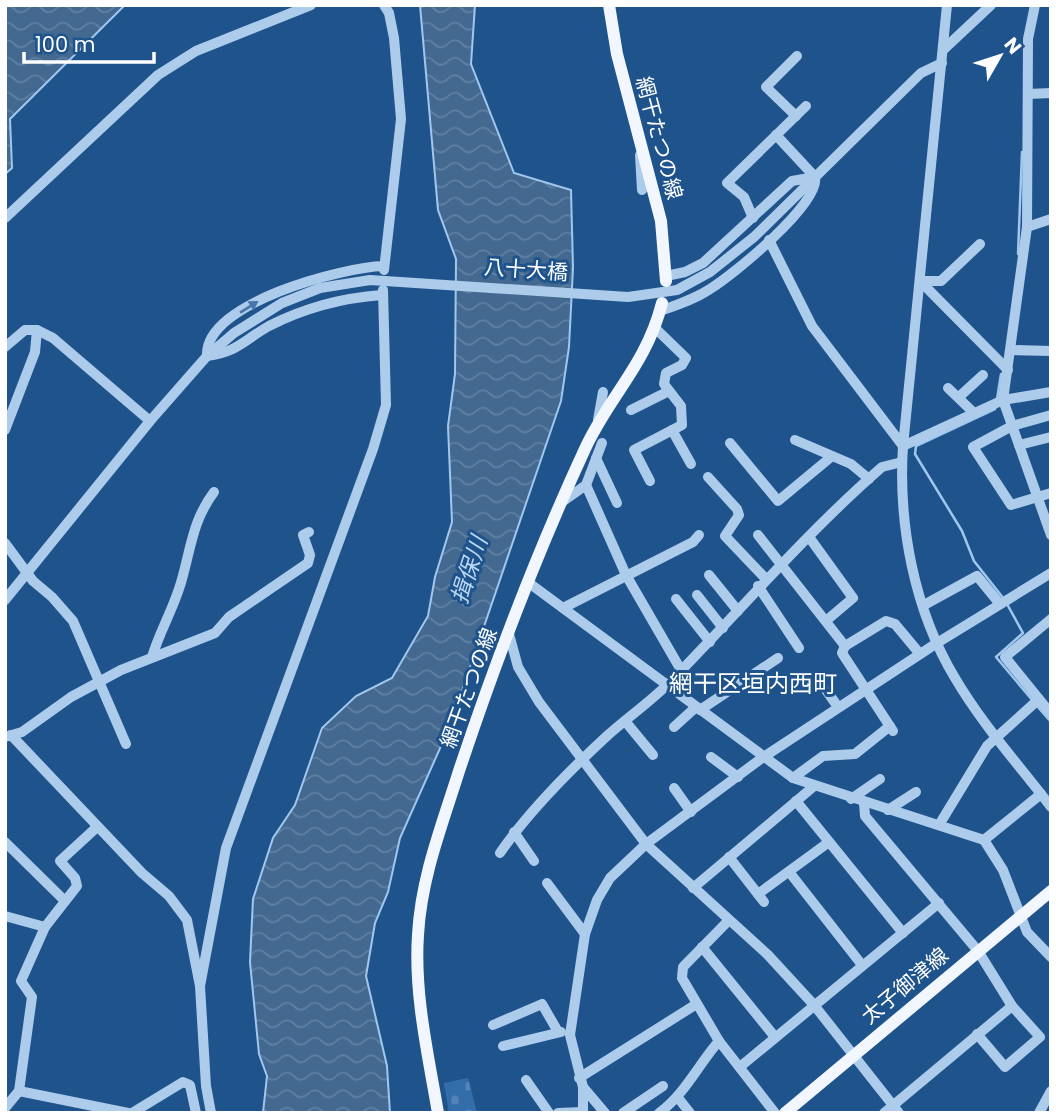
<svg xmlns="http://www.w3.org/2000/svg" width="1056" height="1118" font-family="Poppins,'Noto Sans JP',sans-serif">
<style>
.cemetery{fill:url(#cemetery-stones)}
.water{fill:url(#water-waves);stroke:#a0c7ed;stroke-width:2}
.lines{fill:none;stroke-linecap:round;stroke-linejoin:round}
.stream{stroke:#a0c7ed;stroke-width:2.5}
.minor{stroke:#adccec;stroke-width:10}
.major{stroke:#f2f7ff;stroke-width:12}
.oneway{fill:#4a77a9}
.labels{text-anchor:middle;stroke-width:6;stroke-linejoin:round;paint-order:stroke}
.street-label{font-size:21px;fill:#fff;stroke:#1f538c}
.water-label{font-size:23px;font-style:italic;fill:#b9d6f3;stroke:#1f538c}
.quarter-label{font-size:24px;fill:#fff;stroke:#1f538c}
</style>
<defs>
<pattern id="cemetery-stones" width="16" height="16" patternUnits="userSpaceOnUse" patternTransform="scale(1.75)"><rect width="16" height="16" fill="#336eaa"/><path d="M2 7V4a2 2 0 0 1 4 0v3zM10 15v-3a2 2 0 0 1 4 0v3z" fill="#5284b7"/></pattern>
<pattern id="water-waves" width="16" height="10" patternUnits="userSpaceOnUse" patternTransform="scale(1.75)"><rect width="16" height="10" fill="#436991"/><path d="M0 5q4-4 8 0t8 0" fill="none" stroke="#5f80a2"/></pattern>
</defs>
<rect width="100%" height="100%" fill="#1f538c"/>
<polygon class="cemetery" points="468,1078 477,1113 449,1113 444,1083"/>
<g class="water">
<polygon points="5,5 125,5 10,119 12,168 5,174"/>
<polygon points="420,5 475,5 471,64 514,173 571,190 573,268 569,347 561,401 450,726 400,838 388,892 375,923 366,976 387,1066 390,1113 263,1113 267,1076 259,1054 250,962 253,899 273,838 295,805 322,728 356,696 392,678 428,616 435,577 452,522 448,426 455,374 456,259 438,210"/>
</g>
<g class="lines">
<g class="stream">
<polyline points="1018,254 1022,152"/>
<polyline points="997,399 1001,374"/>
<polyline points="995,409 916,446 915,454 962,531 974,561 1004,599"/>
<polyline points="1007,604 1023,633 996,657 1033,701"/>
<polyline points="1037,706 1051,722"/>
</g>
<g class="minor">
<polyline points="384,5 389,13 394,38 401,119 384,270"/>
<path d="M947,5L903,446C898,524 914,610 955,678C982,724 1019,765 1051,807"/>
<polyline points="1035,5 1028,39 1027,227 1003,400 1051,535"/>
<polyline points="943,50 991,5"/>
<polyline points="1028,94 1051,93"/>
<polyline points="796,116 766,87 797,56"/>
<polyline points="640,155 642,190"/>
<polyline points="5,218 158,75 196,51 311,5"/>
<polyline points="753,218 744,197 727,183 806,106"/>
<polyline points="1027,227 1051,219"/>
<polyline points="769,240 812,326 903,446 1003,400 1051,392"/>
<polyline points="666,276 685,272 703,263 792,181 815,177"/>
<polyline points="920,281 1008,370"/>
<polyline points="920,281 941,281 980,244"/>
<path d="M382,295C341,298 306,307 269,326C244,340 238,352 207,356C204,303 343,267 384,266"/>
<path d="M660,311C677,305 695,299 710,289C733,275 821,203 815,177L776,135"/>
<polyline points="5,347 25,330 37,330 53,338 150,421"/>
<polyline points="1011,350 1051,351"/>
<polyline points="948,388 974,413"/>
<polyline points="960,396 983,375"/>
<polyline points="631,410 669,391"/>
<polyline points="1051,415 1012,426 973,447 1011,505 1051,493"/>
<polyline points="598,420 603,392"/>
<polyline points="5,430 35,352 37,330"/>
<polyline points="672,430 691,464"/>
<polyline points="795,440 851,464 869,479"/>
<polyline points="730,443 778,501 831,457"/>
<polyline points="1019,445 1051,437"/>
<polyline points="596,458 617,503"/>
<polyline points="708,477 737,509 739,515 725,536 765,578"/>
<polyline points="650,481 634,450 682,425 681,406 664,384 666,373 682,365 686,358 654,327"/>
<polyline points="586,485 626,575 681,670"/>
<polyline points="562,502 586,485 602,443"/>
<polyline points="758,535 845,646 842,653 893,731"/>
<polyline points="809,537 853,598 827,620"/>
<polyline points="5,543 33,581 52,597 73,621 126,744"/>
<polyline points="709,575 738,611"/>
<polyline points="529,583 793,778 984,840 1003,870 1027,932 1051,957"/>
<polyline points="758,586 799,648"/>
<polyline points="697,595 723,628"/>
<polyline points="676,599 710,642"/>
<polyline points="5,600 150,421 207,356 234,333 282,303 320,288 370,280 628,297 677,290 710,272 754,237 921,73 942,63"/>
<polyline points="924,605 977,576 1000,604"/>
<polyline points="563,608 693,542 699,535"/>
<polyline points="1051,619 1005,657 1051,714"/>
<polyline points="509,634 518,667 539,702 646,844 768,955 814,1005 899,1113"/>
<polyline points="845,646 886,621 895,624 920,654"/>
<path d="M152,657C160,630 175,606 182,579C191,547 193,520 214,492"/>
<polyline points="826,690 838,707"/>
<polyline points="700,710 778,658"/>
<polyline points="625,721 653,755"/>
<polyline points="674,727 696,707"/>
<polyline points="11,735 142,873 169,896 187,920 200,986 206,1086 211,1113"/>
<polyline points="5,737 22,732 71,697 121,670 215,633 229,617 308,563 310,555 303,535 309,532"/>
<polyline points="711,757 738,777"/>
<polyline points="793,778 823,756 855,754 890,726"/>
<polyline points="674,788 691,812"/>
<polyline points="851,799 880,779"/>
<polyline points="796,801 903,933"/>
<polyline points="864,803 865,816 978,951 1012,1006 884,1113"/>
<polyline points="888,810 916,792"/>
<polyline points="939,825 987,746 1039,699"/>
<polyline points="514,832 534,861"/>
<polyline points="984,840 1041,794"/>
<polyline points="5,842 65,901"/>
<path d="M500,853C529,811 570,770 608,735C627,718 650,702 669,683C740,611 805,534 882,467L902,462"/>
<polyline points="729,857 764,902"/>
<polyline points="790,873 862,965"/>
<polyline points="547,883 585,934"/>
<polyline points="693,888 813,787"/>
<polyline points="758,894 829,842"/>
<polyline points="5,916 45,927"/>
<polyline points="729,920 683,967 682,978 719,1041 775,1113"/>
<polyline points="702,947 775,1037"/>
<polyline points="200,986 226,848 373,449 386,405 383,290"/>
<polyline points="493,1025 542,1004 557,1030"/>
<polyline points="977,1034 1005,1067 1040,1037 1012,1006"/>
<polyline points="503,1046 561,1032"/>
<polyline points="741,1066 939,903"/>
<polyline points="579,1078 695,1005"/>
<polyline points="526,1080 549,1113"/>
<polyline points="583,1087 605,1113"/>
<polyline points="19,1091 128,1113"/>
<polyline points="679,1099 690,1113"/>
<polyline points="5,1108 19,1091 32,997 21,981 45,927 77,886 75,878 60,861 97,827"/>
<polyline points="132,1113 183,1082 190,1085 196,1113"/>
<polyline points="558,1113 583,1112"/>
<polyline points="583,1113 583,1087 570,1035 585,934 597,900 610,878 646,844 762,758 937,643 1051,573"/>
<polyline points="623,1113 663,1086"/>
<path d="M659,1113C685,1094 698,1065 719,1041"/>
<polyline points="1039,1113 1051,1091"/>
</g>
<g class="major">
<polyline points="609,5 617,54 661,221 666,281"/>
<path d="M438,1113C428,1054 414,994 418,935C421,878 442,825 459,771C495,663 536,555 584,451C608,397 646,366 662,303"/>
<polyline points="785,1113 1051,891"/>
</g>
</g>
<defs><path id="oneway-solid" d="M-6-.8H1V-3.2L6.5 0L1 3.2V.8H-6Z" transform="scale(1.75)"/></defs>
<use class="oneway" href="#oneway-solid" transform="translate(249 307) rotate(-32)"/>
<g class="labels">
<g class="street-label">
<text transform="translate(659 138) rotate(75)" y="7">網干たつの線</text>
<text transform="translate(526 270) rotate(4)" y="7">八十大橋</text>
<text transform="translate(469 688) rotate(-70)" y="7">網干たつの線</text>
<text transform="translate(905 986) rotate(-40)" y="7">太子御津線</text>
</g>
<g class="water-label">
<text transform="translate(469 570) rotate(-72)" y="8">揖保川</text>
</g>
<g class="quarter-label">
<text x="753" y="692">網干区垣内西町</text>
</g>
</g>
<rect width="1056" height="1118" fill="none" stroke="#ffffff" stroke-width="14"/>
<g transform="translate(1000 56) rotate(51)" stroke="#1f538c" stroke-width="5" paint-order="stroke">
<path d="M0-5L12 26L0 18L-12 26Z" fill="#ffffff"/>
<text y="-10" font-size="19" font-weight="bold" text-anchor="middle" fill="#ffffff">N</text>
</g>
<path d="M24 52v10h130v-10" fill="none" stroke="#ffffff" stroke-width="3.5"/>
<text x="35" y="52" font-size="21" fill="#ffffff" stroke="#1f538c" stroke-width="5" paint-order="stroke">100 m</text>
</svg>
